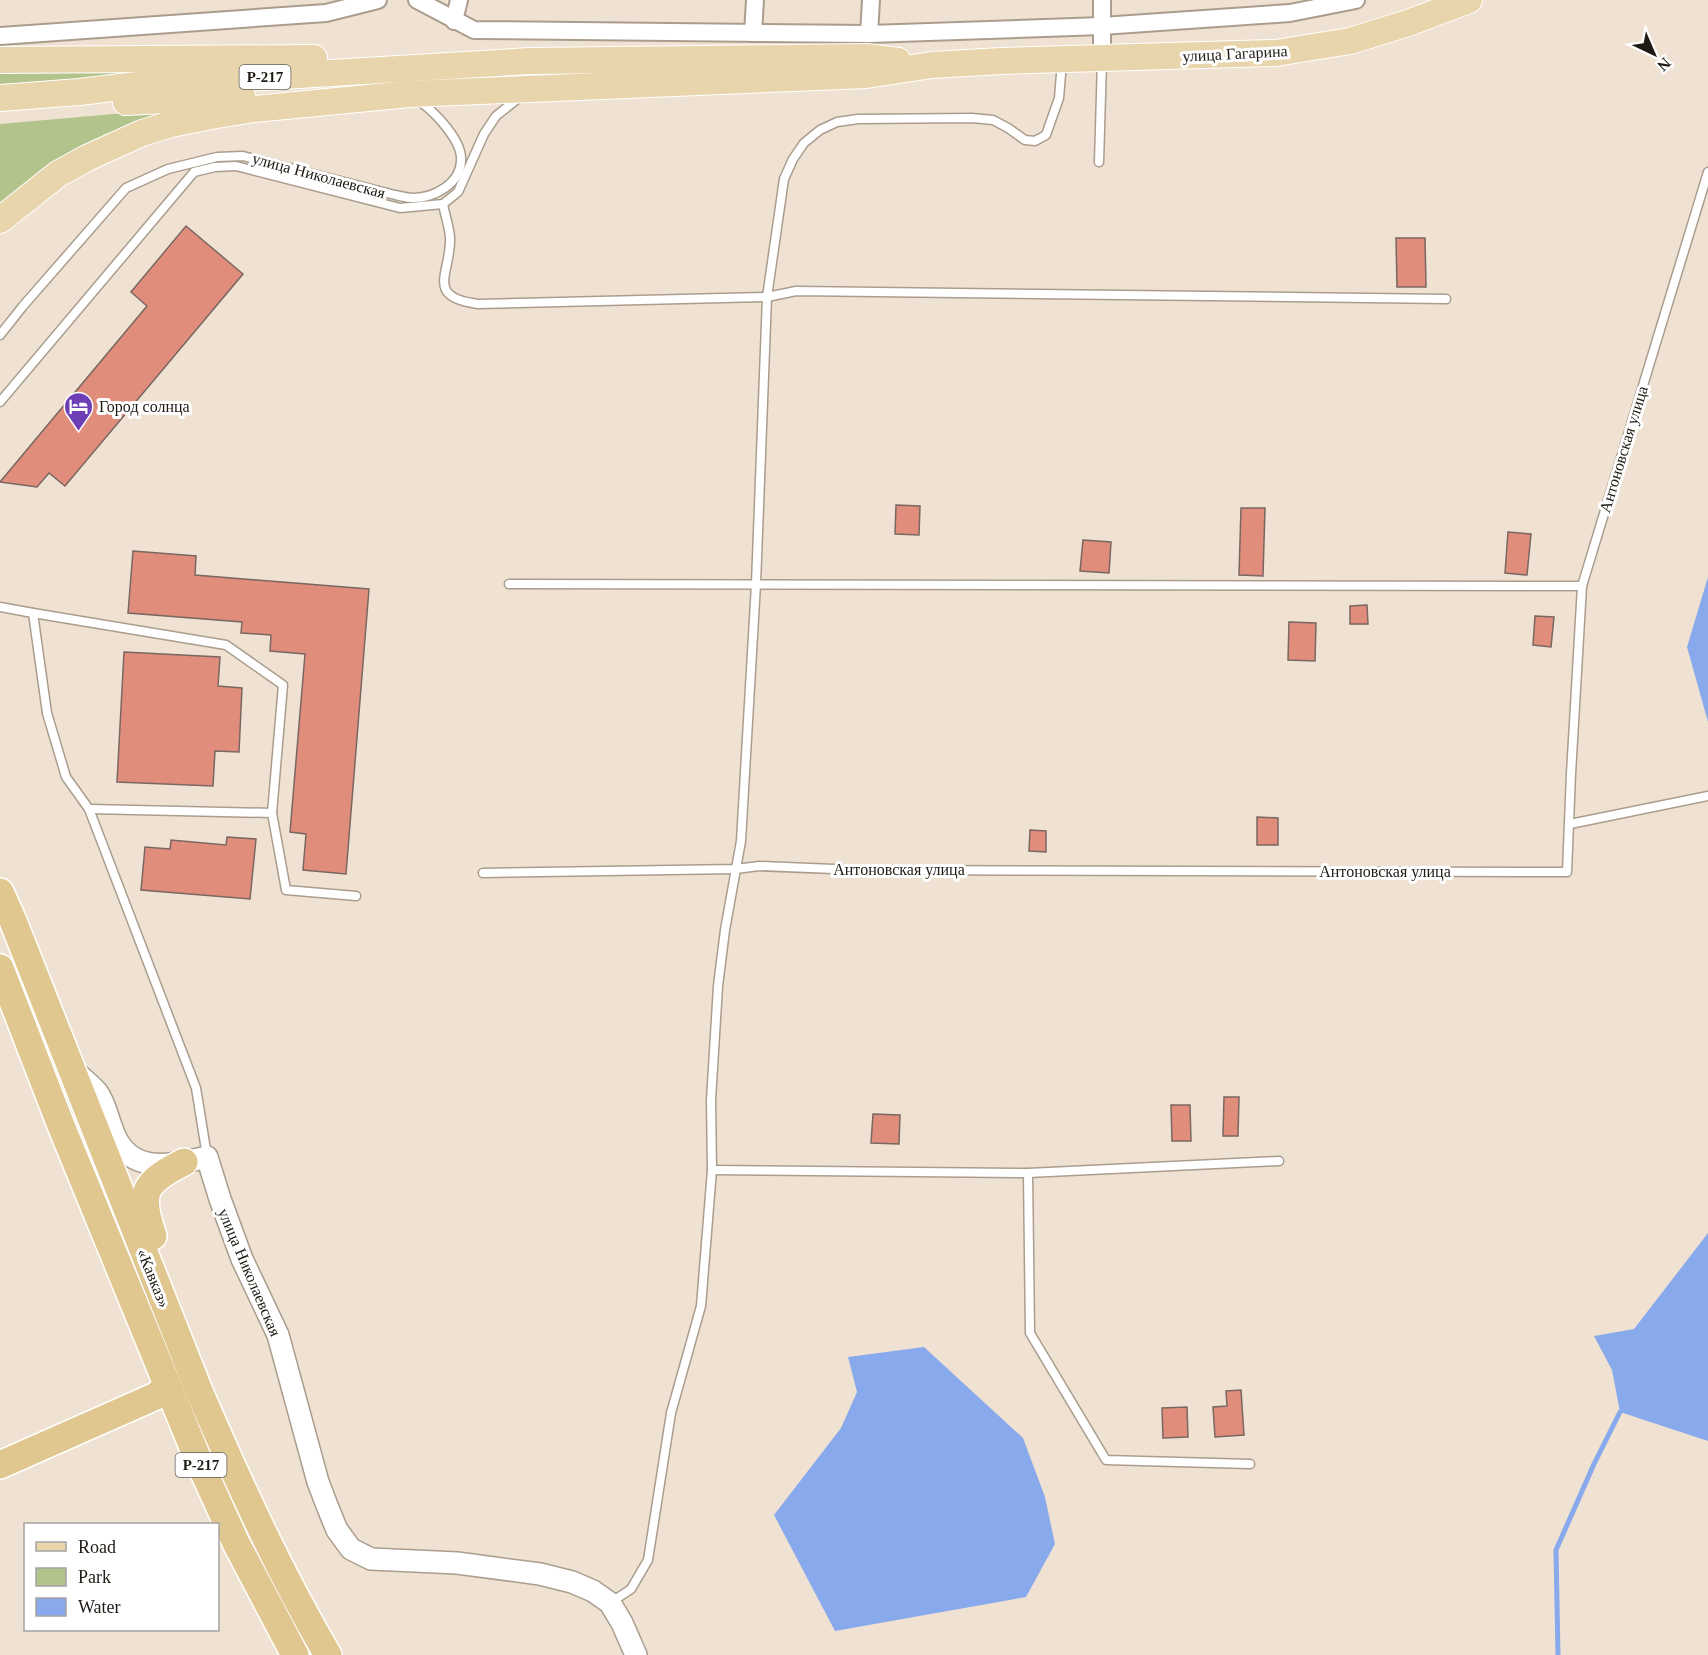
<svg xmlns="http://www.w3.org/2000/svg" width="1708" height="1655" font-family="'Times New Roman',serif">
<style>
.green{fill:#b3c38c}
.water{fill:#88a9ec}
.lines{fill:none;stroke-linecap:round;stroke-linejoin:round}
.stream{stroke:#88a9ec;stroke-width:5}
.building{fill:#e08e7b;stroke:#7a6662;stroke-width:1.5}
.service-casing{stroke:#aa9d8e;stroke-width:11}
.minor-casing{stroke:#aa9d8e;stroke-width:20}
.tertiary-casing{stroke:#aa9d8e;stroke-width:24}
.primary-casing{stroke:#fff;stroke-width:28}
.trunk-casing{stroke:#fff;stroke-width:30}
.service{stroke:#fff;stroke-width:8}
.minor{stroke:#fff;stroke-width:16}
.tertiary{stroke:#fff;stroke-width:21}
.primary{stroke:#e8d5ac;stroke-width:26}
.trunk{stroke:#e0c790;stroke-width:27}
.labels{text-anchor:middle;stroke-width:6;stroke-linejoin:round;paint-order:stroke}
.shield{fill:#fff;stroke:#625f5a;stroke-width:1.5}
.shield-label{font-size:15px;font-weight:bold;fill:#1f1a14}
.street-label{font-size:16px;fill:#1f1a14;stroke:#fff}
.poi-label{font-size:16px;fill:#1f1a14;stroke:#fff;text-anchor:start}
</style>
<rect width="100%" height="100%" fill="#f0e2d2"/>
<g class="green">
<polygon points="95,67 169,73 0,87 0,68"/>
<polygon points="159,110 171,112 103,135 48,169 0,205 0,124"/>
</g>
<g class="water">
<polygon points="1708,577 1708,722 1687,647"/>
<polygon points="1708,1233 1708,1441 1620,1412 1612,1370 1594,1336 1634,1329"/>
<polygon points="924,1347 1023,1438 1045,1497 1055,1544 1026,1597 835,1631 774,1515 841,1428 857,1392 848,1357"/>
</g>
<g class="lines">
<polyline class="stream" points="1558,1655 1556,1550 1594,1464 1620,1412"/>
</g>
<g class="building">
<polygon points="186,226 243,274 65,486 49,473 37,487 0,482 147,306 131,292"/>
<polygon points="1396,238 1425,238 1426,287 1397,287"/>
<polygon points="896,505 920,506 919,535 895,534"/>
<polygon points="1241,508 1265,508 1263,576 1239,575"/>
<polygon points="1508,532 1531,534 1527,575 1505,573"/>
<polygon points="1083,540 1111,542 1109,573 1080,571"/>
<polygon points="133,551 196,556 195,575 369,589 346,874 303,870 306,834 290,832 305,654 270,651 271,635 241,633 242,622 128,613"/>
<polygon points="1367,605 1368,624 1350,624 1350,606"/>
<polygon points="1535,616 1554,617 1551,647 1533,645"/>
<polygon points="1289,622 1316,623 1315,661 1288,660"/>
<polygon points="124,652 220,657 218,686 242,688 239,752 215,751 213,786 117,782"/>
<polygon points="1257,817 1278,818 1278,845 1257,845"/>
<polygon points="1030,830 1046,831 1046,852 1029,851"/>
<polygon points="227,837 256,839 250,899 141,890 145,847 170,849 171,840 226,845"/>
<polygon points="1224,1097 1239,1097 1238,1136 1223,1136"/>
<polygon points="1171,1105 1190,1105 1191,1141 1172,1141"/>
<polygon points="873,1114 900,1115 899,1144 871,1143"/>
<polygon points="1241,1390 1244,1435 1215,1437 1213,1407 1227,1406 1226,1391"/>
<polygon points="1187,1407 1188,1437 1163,1438 1162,1408"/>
</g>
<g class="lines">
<defs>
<g id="service">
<polyline points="1099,162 1102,61"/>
<path d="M443,204C445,215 449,226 450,237C452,272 423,297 478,304L767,297L796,291L1446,299"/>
<path d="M0,335L23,306L126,188L168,169L217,157L243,156L395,195C401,196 407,198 413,198C434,198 460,184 461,161C463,141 434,111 419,101"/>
<polyline points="0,402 194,172 215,167 236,166 400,208 443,204 458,192 484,134 496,116 521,96"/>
<polyline points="509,584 1582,586"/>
<polyline points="0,607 33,613 47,713 66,777 89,809 196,1088 207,1156"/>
<polyline points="33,613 226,645 283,685 272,813 89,809"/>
<polyline points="272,813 286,890 356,896"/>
<polyline points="1570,824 1708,796"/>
<polyline points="483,873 736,869 759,866 858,870 1567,872 1571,774 1582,586 1708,172"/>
<polyline points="712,1170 1028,1173 1279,1161"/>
<polyline points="1028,1173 1030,1333 1106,1460 1250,1464"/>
<polyline points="610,1603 631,1589 648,1560 671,1413 701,1306 712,1170 711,1100 718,986 725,930 741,841 756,584 767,297 784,179 793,159 804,143 820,130 837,122 858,119 972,118 993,120 1008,128 1025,140 1035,141 1046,135 1059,98 1062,62"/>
</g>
<g id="minor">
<polyline points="417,0 474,30 869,34 1102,26 1290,13 1356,0"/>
<polyline points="454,21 459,0"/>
<polyline points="753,33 755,0"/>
<polyline points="869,34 871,0"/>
<polyline points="0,36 326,13 378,0"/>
<polyline points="1102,58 1102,0"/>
</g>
<path id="tertiary" d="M73,1070C81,1077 90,1084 97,1092C105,1102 108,1119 113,1131C129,1175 170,1166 207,1157L220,1199L242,1259L278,1335L318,1482L328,1508L337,1530L351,1549L371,1559L457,1563L540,1574L572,1582L593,1591L610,1603L622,1623L636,1655"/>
<g id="primary">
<polyline points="0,60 314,58"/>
<polyline points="0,98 79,92 180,80 265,77 530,61 867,57 898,61"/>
<polyline points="126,102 242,96"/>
<polyline points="0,220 58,174 87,158 142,133 171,124 211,116 254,109 409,94 866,75 932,65 1001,61 1276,53 1350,41 1408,23 1469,0"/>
</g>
<g id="trunk">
<path d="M0,892L13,921L199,1391C238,1481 278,1570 328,1655"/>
<polyline points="0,968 60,1123 197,1457 236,1543 295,1655"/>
<path d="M153,1236C138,1192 143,1183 184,1162"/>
<polyline points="0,1465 156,1396 163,1390 166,1381"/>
</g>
</defs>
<use href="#service" class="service-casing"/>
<use href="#minor" class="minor-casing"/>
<use href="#tertiary" class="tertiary-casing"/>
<use href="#primary" class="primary-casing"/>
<use href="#trunk" class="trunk-casing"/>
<use href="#service" class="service"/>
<use href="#minor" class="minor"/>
<use href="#tertiary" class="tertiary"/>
<use href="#primary" class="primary"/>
<use href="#trunk" class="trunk"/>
</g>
<defs>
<symbol id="hotel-pin" viewBox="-11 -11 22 30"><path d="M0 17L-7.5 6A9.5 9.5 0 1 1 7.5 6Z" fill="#6e3eb6" stroke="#fff"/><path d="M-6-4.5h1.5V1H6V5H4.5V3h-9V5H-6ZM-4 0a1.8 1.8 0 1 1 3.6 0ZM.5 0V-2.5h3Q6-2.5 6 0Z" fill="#fff"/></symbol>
</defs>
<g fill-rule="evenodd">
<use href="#hotel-pin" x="62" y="390" width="33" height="45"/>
</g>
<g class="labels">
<g class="shield">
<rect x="239.5" y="65" width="51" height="24" rx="4.5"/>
<rect x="175.5" y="1453" width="51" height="24" rx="4.5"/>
</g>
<g class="shield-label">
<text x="265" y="82">Р-217</text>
<text x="201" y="1470">Р-217</text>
</g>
<g class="street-label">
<text transform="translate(1235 53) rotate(-3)" y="6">улица Гагарина</text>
<text transform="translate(319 175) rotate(15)" y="6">улица Николаевская</text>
<text transform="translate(1623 449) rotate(-73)" y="6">Антоновская улица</text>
<text x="899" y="875">Антоновская улица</text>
<text x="1385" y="877">Антоновская улица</text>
<text transform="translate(250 1272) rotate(67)" y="6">улица Николаевская</text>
<text transform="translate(154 1278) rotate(68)" y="6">«Кавказ»</text>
</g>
<g class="poi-label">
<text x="99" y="412">Город солнца</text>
</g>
</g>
<rect x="24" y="1523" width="195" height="108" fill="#ffffff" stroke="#a5a3a1" stroke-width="1.5"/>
<rect x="36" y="1542" width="30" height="9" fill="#e8d5ac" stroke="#a5a3a1" stroke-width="1.5"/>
<text x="78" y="1553" font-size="18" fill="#1f1a14">Road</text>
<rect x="36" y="1568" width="30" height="18" fill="#b3c38c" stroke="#a5a3a1" stroke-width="1.5"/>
<text x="78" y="1583" font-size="18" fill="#1f1a14">Park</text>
<rect x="36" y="1598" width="30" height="18" fill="#88a9ec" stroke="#a5a3a1" stroke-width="1.5"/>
<text x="78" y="1613" font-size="18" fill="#1f1a14">Water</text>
<g transform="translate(1654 54) rotate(136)" stroke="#ffffff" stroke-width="4.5" paint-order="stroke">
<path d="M0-4.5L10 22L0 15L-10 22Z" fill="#1f1a14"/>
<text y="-9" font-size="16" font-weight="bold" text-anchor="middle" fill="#1f1a14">N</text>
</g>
</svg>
